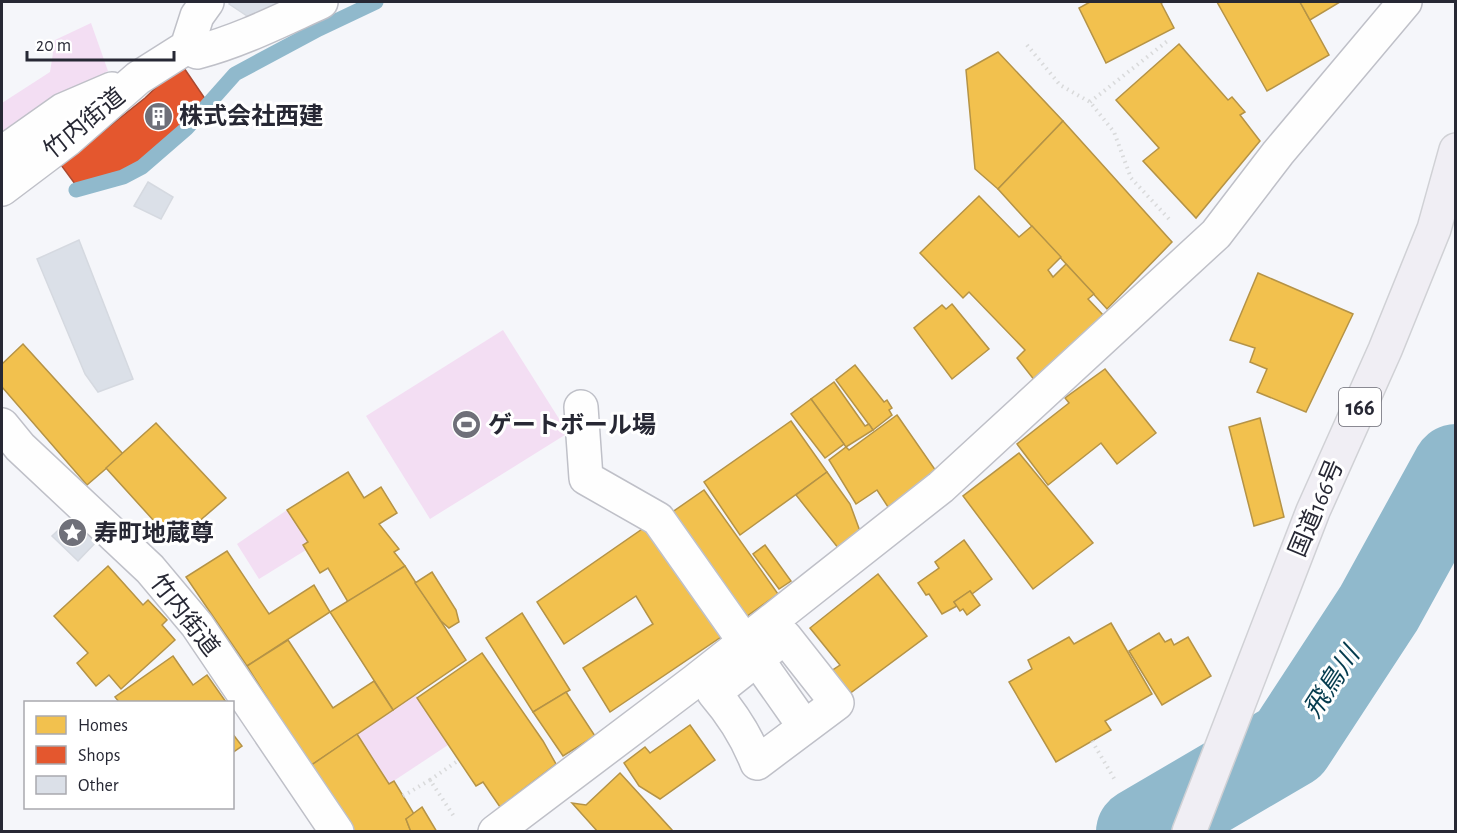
<svg xmlns="http://www.w3.org/2000/svg" width="1457" height="833" font-family="'Alegreya Sans','Noto Sans JP',sans-serif">
<style>
.green{fill:#f3def3}
.homes{fill:#f2c14e;stroke:#b59346;stroke-width:1.5}
.shops{fill:#e4572e;stroke:#ab4930;stroke-width:1.5}
.lines{fill:none;stroke-linecap:round;stroke-linejoin:round}
.stream{stroke:#90b9cc;stroke-width:15}
.river{stroke:#90b9cc;stroke-width:88}
.building{fill:#dbe0e8;stroke:#d5d9e0;stroke-width:1.5}
.minor-casing{stroke:#bfc0c8;stroke-width:36}
.highway-casing{stroke:#d0d1d5;stroke-width:36}
.path{stroke:#d9dadb;stroke-width:4;stroke-dasharray:1.5 4.5;stroke-linecap:butt}
.minor{stroke:#fefefe;stroke-width:33}
.highway{stroke:#f0eef4;stroke-width:33}
.labels{text-anchor:middle;stroke-width:6;stroke-linejoin:round;paint-order:stroke}
.shield{fill:#fff;stroke:#686871;stroke-width:1.5}
.shield-label{font-size:22px;font-weight:bold;fill:#272834}
.poi-label{font-size:24px;font-weight:bold;fill:#272834;stroke:#fff;text-anchor:start}
.street-label{font-size:24px;fill:#272834;stroke:#fff}
.water-label{font-size:26px;font-style:italic;fill:#043b4e;stroke:#fff}
</style>
<rect width="100%" height="100%" fill="#f5f6fa"/>
<g class="green">
<polygon points="91,23 108,71 2,135 2,103 50,72 55,40"/>
<polygon points="503,330 568,433 430,519 366,416"/>
<polygon points="287,510 308,542 306,550 259,579 237,544"/>
<polygon points="416,695 448,745 389,784 357,734"/>
</g>
<g class="homes">
<polygon points="1090,2 1164,2 1161,3 1174,28 1106,63 1079,8"/>
<polygon points="1217,2 1300,2 1329,55 1267,91"/>
<polygon points="1300,2 1340,2 1310,20"/>
<polygon points="1179,44 1228,100 1232,97 1245,112 1240,115 1260,141 1196,218 1143,161 1159,148 1116,100"/>
<polygon points="998,52 1063,121 998,189 975,169 966,70"/>
<polygon points="1063,121 1172,242 1107,309 998,189"/>
<polygon points="979,196 1019,237 1032,226 1061,257 1048,270 1053,277 1066,264 1094,294 1088,299 1104,316 1035,381 1017,358 1025,350 969,292 963,298 920,253"/>
<polygon points="1258,273 1353,314 1306,412 1257,392 1267,369 1250,362 1255,348 1230,340"/>
<polygon points="952,304 989,349 952,379 914,328 942,305 946,309"/>
<polygon points="23,344 123,454 87,485 2,387 2,364"/>
<polygon points="855,365 884,402 887,400 892,408 889,410 892,415 873,430 836,380"/>
<polygon points="1105,369 1156,433 1117,464 1101,443 1048,485 1017,444 1069,403 1065,398"/>
<polygon points="834,382 865,426 869,424 873,430 846,447 811,399"/>
<polygon points="811,399 844,444 825,458 791,414"/>
<polygon points="897,415 936,471 888,507 877,490 856,504 829,460 846,447 849,450"/>
<polygon points="1260,418 1284,517 1254,526 1229,427"/>
<polygon points="791,421 827,472 740,535 704,482"/>
<polygon points="156,423 226,498 174,543 106,468"/>
<polygon points="1019,453 1093,543 1033,589 963,496"/>
<polygon points="348,472 364,498 381,487 397,513 379,524 399,549 394,552 405,566 348,602 328,568 320,573 303,545 308,542 287,510"/>
<polygon points="827,472 850,504 861,534 839,549 796,495"/>
<polygon points="704,490 778,594 743,619 668,515"/>
<polygon points="648,525 724,635 610,712 583,668 653,624 636,596 564,644 537,602"/>
<polygon points="964,540 992,579 972,594 970,591 954,602 957,606 942,614 929,594 926,595 918,583 939,568 935,562"/>
<polygon points="765,545 791,581 779,589 753,554"/>
<polygon points="227,551 269,614 314,585 330,612 247,666 186,577"/>
<polygon points="108,566 143,605 148,600 167,620 162,625 175,640 121,689 109,675 96,686 77,663 88,653 54,616"/>
<polygon points="405,566 466,660 393,710 330,612"/>
<polygon points="432,572 456,610 459,622 449,628 441,621 415,583"/>
<polygon points="878,574 927,636 837,703 819,679 840,665 810,628"/>
<polygon points="970,591 980,605 967,615 963,609 960,611 954,602"/>
<polygon points="522,613 570,690 533,712 486,638"/>
<polygon points="1111,623 1152,694 1105,721 1111,730 1056,762 1009,682 1032,669 1028,660 1069,637 1074,644"/>
<polygon points="1159,633 1165,642 1171,639 1174,645 1188,637 1211,676 1162,705 1129,651"/>
<polygon points="288,640 333,708 374,681 393,710 310,766 247,666"/>
<polygon points="482,653 543,741 556,764 500,807 483,782 476,786 417,698"/>
<polygon points="173,656 193,685 207,675 226,702 119,702 115,697"/>
<polygon points="566,692 595,736 563,756 533,712"/>
<polygon points="690,725 715,760 660,799 639,786 624,763 645,747 650,753"/>
<polygon points="232,733 242,746 232,753"/>
<polygon points="357,734 389,784 394,781 414,814 406,819 411,832 352,832 310,766"/>
<polygon points="620,773 672,830 671,832 598,832 572,803 586,805"/>
<polygon points="422,807 437,832 411,832 406,819"/>
</g>
<polygon class="shops" points="184,68 208,103 178,129 146,160 120,173 75,184 61,165 145,98 171,73"/>
<g class="lines">
<polyline class="stream" points="76,190 123,177 142,167 187,128 235,74 319,29 376,2"/>
<polyline class="river" points="1140,832 1290,744 1379,608 1456,468"/>
</g>
<g class="building">
<polygon points="231,2 285,2 250,18 229,4"/>
<polygon points="148,182 173,197 161,219 134,206"/>
<polygon points="79,240 133,379 98,392 85,374 37,259"/>
<polygon points="73,516 98,540 78,561 52,536"/>
</g>
<g class="lines">
<defs>
<g id="minor">
<path d="M187,47L197,52C240,41 281,20 321,2"/>
<polyline points="2,153 63,110 112,89"/>
<polyline points="2,189 67,140 138,78 187,47 197,16 207,2"/>
<polyline points="581,407 586,478 658,519 797,716"/>
<polyline points="2,425 20,447 150,569 197,625 337,832"/>
<path d="M785,637L837,703L757,763C746,735 733,715 714,693Z"/>
<polyline points="495,832 695,681 941,487 1216,234 1278,153 1405,2"/>
</g>
<polyline id="highway" points="1189,832 1313,511 1385,350 1434,229 1456,150"/>
</defs>
<use href="#minor" class="minor-casing"/>
<use href="#highway" class="highway-casing"/>
<g class="path">
<polyline points="1027,45 1060,85 1090,102 1114,132 1131,178 1169,219"/>
<polyline points="1090,102 1170,39"/>
<polyline points="1092,741 1115,780"/>
<polyline points="430,780 459,760"/>
<polyline points="403,796 430,780 455,818"/>
</g>
<use href="#minor" class="minor"/>
<use href="#highway" class="highway"/>
</g>
<defs>
<symbol id="building-disc" viewBox="-11 -11 22 22"><circle r="9.5" fill="#6f7079" stroke="#fff"/><path d="M-4-6H4V6H1V3H-1V6H-4ZM-2.5-4.3h1.7v1.8h-1.7ZM.8-4.3h1.7v1.8H.8ZM-2.5-1h1.7V.8h-1.7ZM.8-1h1.7V.8H.8Z" fill="#fff"/></symbol>
<symbol id="stadium-disc" viewBox="-11 -11 22 22"><circle r="9.5" fill="#6f7079" stroke="#fff"/><path d="M0-5a6.5 5 0 1 0 0 10a6.5 5 0 1 0 0-10ZM-3.5-1.8h7v3.6h-7Z" fill="#fff"/></symbol>
<symbol id="sight-disc" viewBox="-11 -11 22 22"><circle r="9.5" fill="#6f7079" stroke="#fff"/><path d="M0-6L1.8-2.2L6-1.7L2.9 1.2L3.7 5.4L0 3.3L-3.7 5.4L-2.9 1.2L-6-1.7L-1.8-2.2Z" fill="#fff"/></symbol>
</defs>
<g fill-rule="evenodd">
<use href="#building-disc" x="142" y="100" width="33" height="33"/>
<use href="#stadium-disc" x="450" y="408" width="33" height="33"/>
<use href="#sight-disc" x="56" y="516" width="33" height="33"/>
</g>
<g class="labels">
<rect class="shield" x="1339" y="388" width="42" height="38" rx="4.5"/>
<g class="shield-label">
<text x="1360" y="415">166</text>
</g>
<g class="poi-label">
<text x="179" y="124">株式会社西建</text>
<text x="488" y="433">ゲートボール場</text>
<text x="94" y="541">寿町地蔵尊</text>
</g>
<g class="street-label">
<text transform="translate(84 123) rotate(-39)" y="8">竹内街道</text>
<text transform="translate(1316 508) rotate(-67)" y="8">国道166号</text>
<text transform="translate(185 615) rotate(52)" y="8">竹内街道</text>
</g>
<g class="water-label">
<text transform="translate(1331 682) rotate(-57)" y="9">飛鳥川</text>
</g>
</g>
<rect width="1457" height="833" fill="none" stroke="#272834" stroke-width="6"/>
<rect x="24" y="701" width="210" height="108" fill="#ffffff" stroke="#a9a9ae" stroke-width="1.5"/>
<rect x="36" y="716" width="30" height="18" fill="#f2c14e" stroke="#a9a9ae" stroke-width="1.5"/>
<text x="78" y="731" font-size="18" fill="#272834">Homes</text>
<rect x="36" y="746" width="30" height="18" fill="#e4572e" stroke="#a9a9ae" stroke-width="1.5"/>
<text x="78" y="761" font-size="18" fill="#272834">Shops</text>
<rect x="36" y="776" width="30" height="18" fill="#dbe0e8" stroke="#a9a9ae" stroke-width="1.5"/>
<text x="78" y="791" font-size="18" fill="#272834">Other</text>
<path d="M27 51v9h147v-9" fill="none" stroke="#272834" stroke-width="3"/>
<text x="36" y="51" font-size="18" fill="#272834" stroke="#ffffff" stroke-width="4.5" paint-order="stroke">20 m</text>
</svg>
